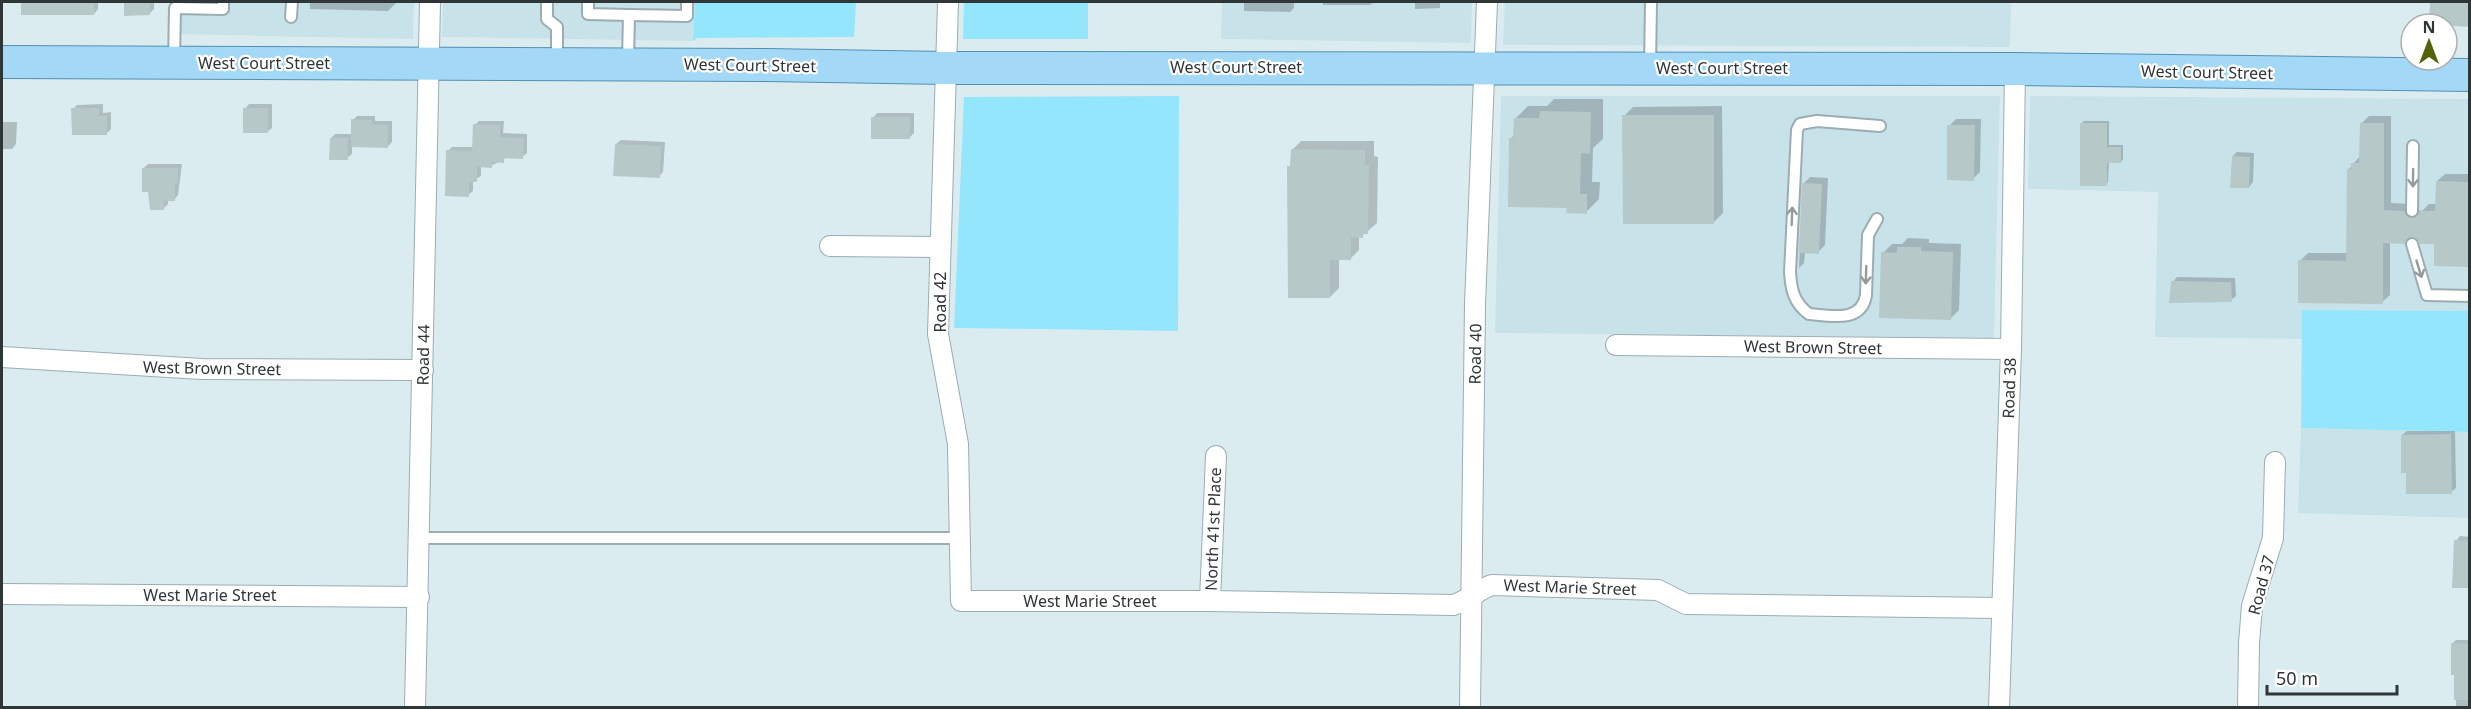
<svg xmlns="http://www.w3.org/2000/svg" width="2471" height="709" font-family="'Noto Sans',sans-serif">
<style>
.built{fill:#c8e2e9}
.green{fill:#93e6fc}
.shadow{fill:#0003}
.building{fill:#b6c8c8}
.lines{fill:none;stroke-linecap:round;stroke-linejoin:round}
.lane-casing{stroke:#9cadb1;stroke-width:14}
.street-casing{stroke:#9cadb1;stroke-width:22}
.primary-casing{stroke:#528fb1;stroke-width:34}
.lane{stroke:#fff;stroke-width:10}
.street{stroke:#fff;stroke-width:20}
.primary{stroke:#a3d9f7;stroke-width:32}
.oneway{stroke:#979a9c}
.labels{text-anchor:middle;stroke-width:4.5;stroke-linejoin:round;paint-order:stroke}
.street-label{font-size:16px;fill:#2f3638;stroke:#fff}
</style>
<rect width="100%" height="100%" fill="#dbecf1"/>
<g class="built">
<polygon points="174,2 414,2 413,39 173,34"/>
<polygon points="443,2 695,2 693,41 442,37"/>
<polygon points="1222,2 1472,2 1471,43 1221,39"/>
<polygon points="1505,2 2011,2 2010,47 1503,45"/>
<polygon points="1501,96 2000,96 1994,338 1495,333"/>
<polygon points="2030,96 2469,99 2469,311 2303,310 2302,339 2155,337 2158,192 2028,189"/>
<polygon points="2301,428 2469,432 2469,518 2298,513"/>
</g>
<g class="green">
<polygon points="695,2 856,2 854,37 697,38 693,41"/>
<polygon points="964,2 1088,2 1088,39 963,39"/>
<polygon points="1179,96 1178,331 954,328 964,97"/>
<polygon points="2302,310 2469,311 2469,432 2301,428"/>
</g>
<g class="shadow">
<polygon points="23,2 98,2 98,9 94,14 23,14"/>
<polygon points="125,2 154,2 154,9 149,14 126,14"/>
<polygon points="310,2 397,2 388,11 310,9"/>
<polygon points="1244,2 1294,2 1294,8 1290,12 1244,11"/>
<polygon points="1323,2 1374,2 1370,5 1323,5"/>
<polygon points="1415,2 1440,2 1440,8 1415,9"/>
<polygon points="2431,2 2470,2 2470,26 2431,24"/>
<polygon points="1554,99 1603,99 1603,139 1593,148 1592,182 1600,182 1599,199 1586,212 1568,207 1510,139 1515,134 1515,119 1528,106 1547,106"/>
<polygon points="103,104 103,113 111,112 111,129 107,133 73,109 77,105"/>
<polygon points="249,104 272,104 272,128 267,132 245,109"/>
<polygon points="1722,106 1723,213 1714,222 1624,116 1633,107"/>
<polygon points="877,113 914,113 914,133 909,138 873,118"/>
<polygon points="357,116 375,116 375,121 392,121 392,142 387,147 352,146 352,154 347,158 331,138 335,134 352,134 353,120"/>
<polygon points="2369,116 2391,116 2391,203 2412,204 2413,208 2422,211 2429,204 2437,204 2437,181 2445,174 2470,174 2470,265 2435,264 2435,243 2420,242 2414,235 2390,242 2390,295 2382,302 2300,261 2308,253 2347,253 2348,170 2361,155 2361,124"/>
<polygon points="1956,119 1981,119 1980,172 1973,179 1949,126"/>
<polygon points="479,121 504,121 503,133 527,134 527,153 522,157 508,157 491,166 481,166 481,176 473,181 473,191 468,195 448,151 452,147 474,147 475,125"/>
<polygon points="2084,121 2109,121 2109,145 2123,145 2123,159 2121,162 2109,162 2108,182 2106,185 2082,123"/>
<polygon points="2,122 17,122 16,144 12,149 2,149"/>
<polygon points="621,140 665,142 663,172 659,176 616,144"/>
<polygon points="1301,141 1374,141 1374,156 1378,157 1377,223 1362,236 1359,236 1359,250 1350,259 1339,259 1339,288 1330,297 1289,167 1292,164 1292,150"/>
<polygon points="2237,152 2254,153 2253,182 2249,187 2233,156"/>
<polygon points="148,164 182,164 178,195 174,200 168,200 168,204 164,208 144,168"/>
<polygon points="1810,177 1828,178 1825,245 1818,252 1805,252 1804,263 1799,268 1803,184"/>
<polygon points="1908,238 1929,239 1929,243 1961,244 1959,310 1950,319 1883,253 1892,244 1902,244"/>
<polygon points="2177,277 2235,278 2236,296 2231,300 2173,282"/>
<polygon points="2407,431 2455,431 2456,488 2451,492 2402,435"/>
<polygon points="2460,536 2470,537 2470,587 2454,586 2456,541"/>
<polygon points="2456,640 2470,640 2470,708 2456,708 2456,674 2452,644"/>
</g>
<g class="building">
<rect x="21" y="2" width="73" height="13"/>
<polygon points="124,2 150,2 150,15 124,16"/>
<polygon points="2430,2 2469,2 2469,27 2429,24"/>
<polygon points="71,108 99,108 99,116 107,116 107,135 72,135"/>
<rect x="243" y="108" width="25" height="25"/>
<polygon points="1540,111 1591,112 1590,154 1581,153 1580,194 1587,194 1587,214 1566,213 1567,208 1508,207 1509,138 1513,138 1514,118 1539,118"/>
<polygon points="1622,115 1714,115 1714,224 1623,224"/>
<rect x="871" y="117" width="39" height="22"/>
<polygon points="351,119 372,120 372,124 388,125 388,148 351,147"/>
<polygon points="2080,123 2107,123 2107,147 2121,147 2121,163 2107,163 2107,186 2080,186"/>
<polygon points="2360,123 2384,123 2384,210 2404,211 2406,215 2411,218 2416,217 2420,211 2435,211 2436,181 2469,182 2469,267 2434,266 2434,244 2420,244 2417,238 2410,237 2405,244 2383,243 2383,304 2298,303 2298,260 2346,261 2347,169 2351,169 2351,163 2359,163"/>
<polygon points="473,124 500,125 500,137 524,138 523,159 504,158 504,163 492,162 492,168 477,167 477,182 469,182 469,197 445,196 446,150 472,151"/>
<polygon points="1947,125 1975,125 1974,181 1947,180"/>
<polygon points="330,138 348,138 348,160 329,160"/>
<polygon points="615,144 661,146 660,178 613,176"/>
<polygon points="1291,149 1365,150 1365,165 1369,165 1368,234 1363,234 1363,238 1351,237 1351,260 1330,260 1330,298 1288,298 1287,166 1290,166"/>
<polygon points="2232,156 2250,157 2249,188 2230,188"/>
<polygon points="142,168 178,168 178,183 175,183 175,201 164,201 164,210 150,210 148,192 142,192"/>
<polygon points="1802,183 1822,184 1819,254 1799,253 1798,272"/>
<polygon points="1897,247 1921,247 1921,251 1953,252 1951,320 1879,318 1881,252 1897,253"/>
<polygon points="2171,281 2231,282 2232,302 2169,303"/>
<polygon points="2451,434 2452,494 2406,494 2406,473 2401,473 2401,435"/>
<polygon points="2454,540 2469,541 2469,588 2452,588"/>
<polygon points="2451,643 2469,644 2469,700 2454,700 2454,675 2451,675"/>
</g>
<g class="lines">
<defs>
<g id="lane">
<polyline points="547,2 547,19 557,27 557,62"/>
<polyline points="588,2 588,14 629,15 628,61"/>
<polyline points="629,15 687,16 687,2"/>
<polyline points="291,17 292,2"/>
<polyline points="174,61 175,8 223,9 223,2"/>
<polyline points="1650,67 1651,2"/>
<polyline points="2412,211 2413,146"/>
<path d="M1877,219L1868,235L1866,295C1862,323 1831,316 1809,314C1794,303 1791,290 1790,272L1797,130L1800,124L1817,121L1880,126"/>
<polyline points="2412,244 2427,295 2470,296"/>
<polyline points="420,538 960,538"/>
</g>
<g id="street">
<path d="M948,2L938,334L958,444L961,601H1210L1453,605C1468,601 1477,590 1492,585L1658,590L1686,604L2001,608"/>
<polyline points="830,246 940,247"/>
<polyline points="1616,345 2011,349"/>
<polyline points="2,357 202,369 423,370"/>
<polyline points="2,594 419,597"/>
<polyline points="1210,601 1216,456"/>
<polyline points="415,708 430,2"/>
<polyline points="1470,708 1475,304 1487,2"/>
<polyline points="1999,708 2011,349 2015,69"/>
<polyline points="2248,708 2249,643 2252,606 2273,538 2275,462"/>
</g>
<polyline id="primary" points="2,62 767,65 946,68 2015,69 2470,75"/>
</defs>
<use href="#lane" class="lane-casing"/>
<use href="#street" class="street-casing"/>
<use href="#primary" class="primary-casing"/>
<use href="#lane" class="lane"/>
<use href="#street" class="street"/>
<use href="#primary" class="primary"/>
</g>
<defs><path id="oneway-shaft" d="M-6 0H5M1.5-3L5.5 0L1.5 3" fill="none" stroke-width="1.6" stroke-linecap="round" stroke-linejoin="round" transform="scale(1.5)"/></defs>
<g class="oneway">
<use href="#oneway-shaft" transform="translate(2413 178) rotate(91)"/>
<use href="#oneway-shaft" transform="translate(1792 216) rotate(-88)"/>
<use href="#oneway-shaft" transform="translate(2419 269) rotate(73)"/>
<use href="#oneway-shaft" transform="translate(1866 275) rotate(92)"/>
</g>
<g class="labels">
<g class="street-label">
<text x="264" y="69">West Court Street</text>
<text transform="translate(750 65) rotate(1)" y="6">West Court Street</text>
<text x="1236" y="73">West Court Street</text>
<text x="1722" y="74">West Court Street</text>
<text transform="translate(2207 72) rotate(1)" y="6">West Court Street</text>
<text transform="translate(940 302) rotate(-90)" y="6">Road 42</text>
<text transform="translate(1813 347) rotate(1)" y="6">West Brown Street</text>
<text transform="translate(1475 354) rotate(-89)" y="6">Road 40</text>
<text transform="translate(423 355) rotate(-89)" y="6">Road 44</text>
<text transform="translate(212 368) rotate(1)" y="6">West Brown Street</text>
<text transform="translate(2009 388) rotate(-88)" y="6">Road 38</text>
<text transform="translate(1213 529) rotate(-88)" y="6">North 41st Place</text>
<text transform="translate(2261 585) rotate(-75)" y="6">Road 37</text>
<text transform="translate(1570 587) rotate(2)" y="6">West Marie Street</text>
<text x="210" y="601">West Marie Street</text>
<text x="1090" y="607">West Marie Street</text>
</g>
</g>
<rect width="2471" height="709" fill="none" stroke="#2f3638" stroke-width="6"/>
<g transform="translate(2429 42)"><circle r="28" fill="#ffffff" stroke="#acafaf" stroke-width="1.5"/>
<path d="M0-4.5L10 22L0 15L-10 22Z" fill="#526309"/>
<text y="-9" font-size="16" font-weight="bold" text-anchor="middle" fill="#2f3638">N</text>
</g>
<path d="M2267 685v9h130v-9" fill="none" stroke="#2f3638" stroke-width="3"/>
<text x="2276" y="685" font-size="18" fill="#2f3638" stroke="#ffffff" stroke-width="4.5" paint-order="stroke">50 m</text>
</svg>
